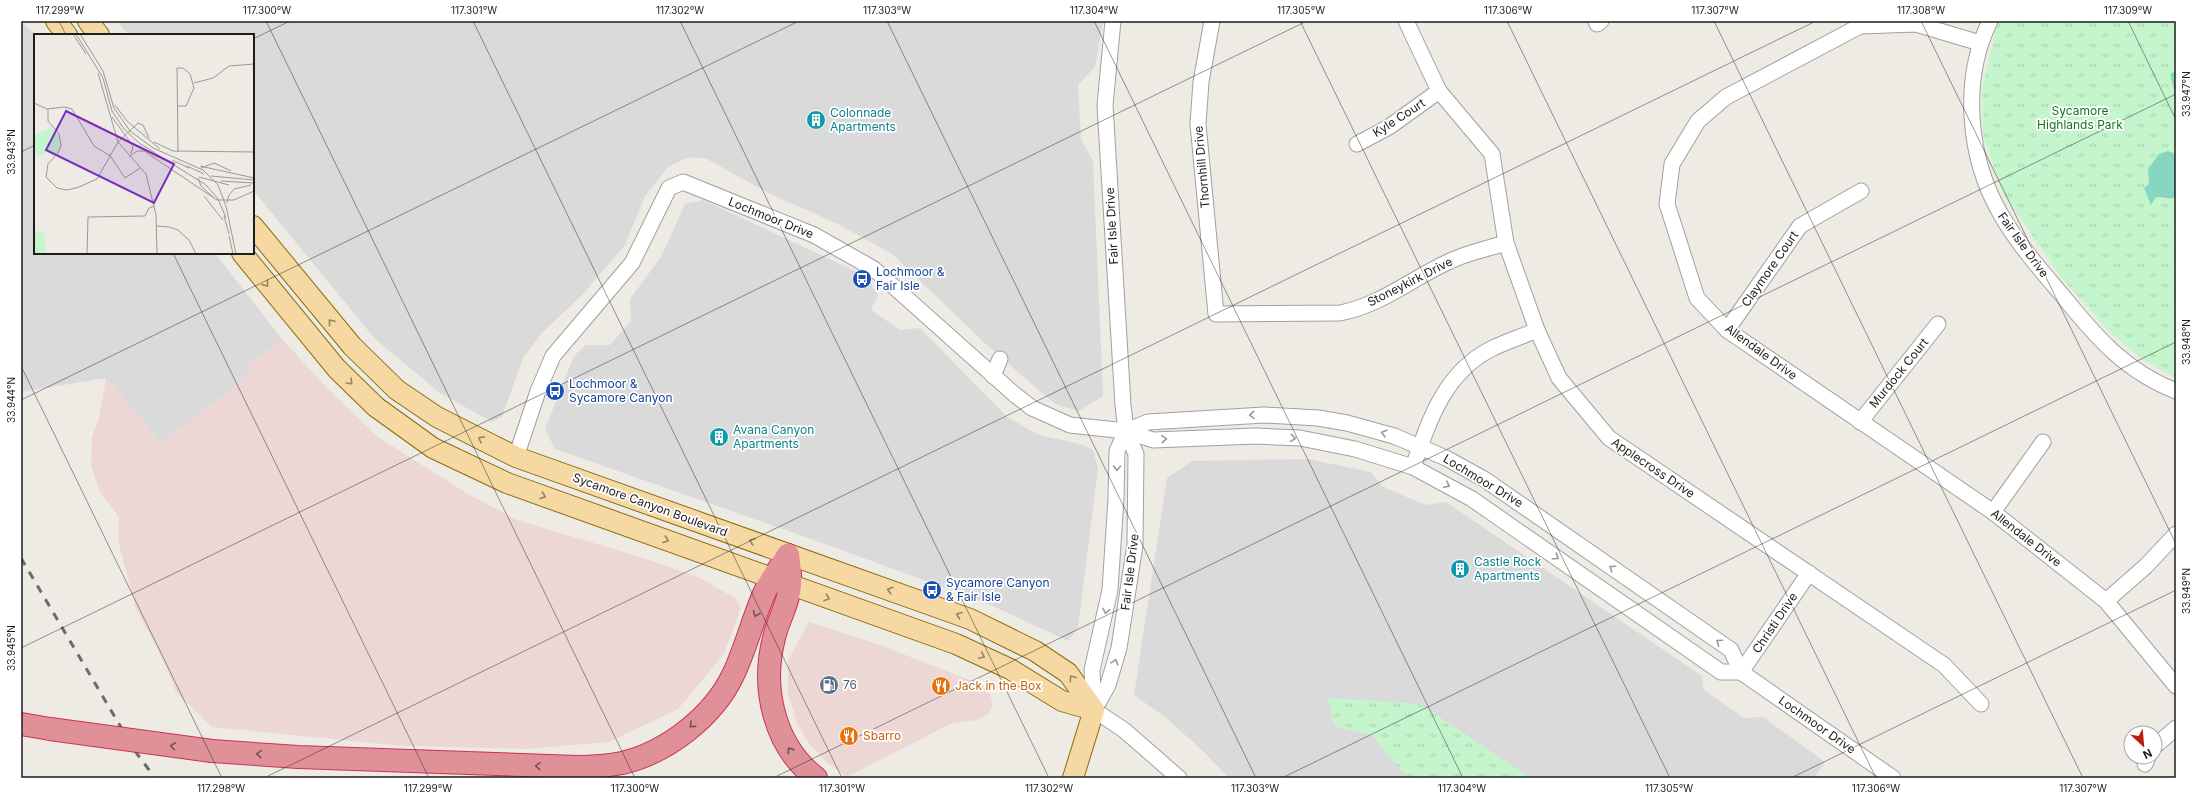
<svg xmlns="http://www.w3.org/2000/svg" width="2197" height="799" font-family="Inter,sans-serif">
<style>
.residential{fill:#dbdada}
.commercial{fill:#edd7d4}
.park{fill:url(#park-tufts)}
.pitch{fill:#87d7c0}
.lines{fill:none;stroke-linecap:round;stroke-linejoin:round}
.minor-casing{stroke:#a1a1a1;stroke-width:17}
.major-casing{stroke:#8b6d0b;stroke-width:22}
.highway-casing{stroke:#cc3158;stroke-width:24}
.minor{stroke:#fff;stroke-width:15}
.major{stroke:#f5d8a2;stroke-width:20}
.highway{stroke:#e09198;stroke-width:22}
.rail{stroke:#6b6b6b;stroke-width:3;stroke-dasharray:8 8;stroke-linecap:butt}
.highway-bridge-casing{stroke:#cc3158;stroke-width:24;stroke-linecap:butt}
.highway-bridge{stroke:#e09198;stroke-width:22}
.oneway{stroke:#948466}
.oneway2{stroke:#999}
.oneway3{stroke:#755154}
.ticks{fill:none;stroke:#1d1d1d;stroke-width:1;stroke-opacity:0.45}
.labels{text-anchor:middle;stroke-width:3.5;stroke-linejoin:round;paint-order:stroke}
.park-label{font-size:12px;fill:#137324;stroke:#fff}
.culture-label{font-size:12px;fill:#0d838f;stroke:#fff;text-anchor:start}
.street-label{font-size:12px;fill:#1d1d1d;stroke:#fff}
.transit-label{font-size:12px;fill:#164399;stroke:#fff;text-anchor:start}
.service-label{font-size:12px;fill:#4e5e75;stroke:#fff;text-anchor:start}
.food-label{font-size:12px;fill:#c56008;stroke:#fff;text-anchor:start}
.inset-road{fill:none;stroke:#9a9994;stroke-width:1}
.view{fill:#7b2cbf;fill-opacity:0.15;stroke:#7b2cbf;stroke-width:2}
.inset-edge{fill:none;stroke:#1d1d1d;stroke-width:2}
.neatline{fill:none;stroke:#1d1d1d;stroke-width:1.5}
.ticks-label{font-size:10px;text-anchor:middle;fill:#1d1d1d}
</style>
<defs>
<pattern id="park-tufts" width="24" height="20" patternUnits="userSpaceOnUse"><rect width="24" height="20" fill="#c4f5cc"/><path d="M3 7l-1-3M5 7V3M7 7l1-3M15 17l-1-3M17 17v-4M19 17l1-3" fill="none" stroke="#a8d2af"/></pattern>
</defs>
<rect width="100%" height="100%" fill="#eeebe4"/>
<g class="residential">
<polygon points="21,21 36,35 35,253 215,253 282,339 247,367 249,375 161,444 106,378 21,392"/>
<polygon points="117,21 1103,21 1095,67 1078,85 1081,139 1093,161 1103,396 1079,411 1055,404 987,345 892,254 838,224 768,193 707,159 689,157 668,167 645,196 625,245 583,294 542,333 523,358 502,417 492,422 440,393 375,339 253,190 253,35 128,35"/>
<polygon points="703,200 853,270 870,283 878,295 871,310 900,330 920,328 1007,417 1039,435 1080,444 1093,450 1098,469 1078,628 1068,641 984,602 814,540 555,449 545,429 574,356 586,345 610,345 631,321 630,299 661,257 685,204"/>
<polygon points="1308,459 1371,472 1383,487 1426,505 1446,502 1702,676 1704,690 1744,718 1763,717 1825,762 1814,778 1229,778 1202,750 1165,717 1134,695 1167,478 1192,461"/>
</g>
<g class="commercial">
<polygon points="282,339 328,389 378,437 468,494 517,520 647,559 700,578 735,598 741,608 724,654 678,709 609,742 526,749 404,746 212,727 176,692 162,657 136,609 119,544 119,517 99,490 91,464 92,437 100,414 106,378 161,444 249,375 247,367"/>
<polygon points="809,622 880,645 972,681 984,688 990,694 993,704 989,713 978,720 950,724 847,777 825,761 809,743 797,723 788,693 788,660"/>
</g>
<g class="park">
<polygon points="1998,21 2176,21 2176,378 2143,360 2112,334 2064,281 2003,194 1983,136 1982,88"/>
<polygon points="1328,698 1420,704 1531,778 1408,778 1371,735 1334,726"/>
</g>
<g class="pitch">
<polygon points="2176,71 2176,98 2170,74"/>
<path d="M2168,151L2176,154V197C2169,201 2162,195 2155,198L2151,205L2144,188L2149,184L2148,169L2159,154Z"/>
</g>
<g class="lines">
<defs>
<g id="minor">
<path d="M1212,21L1201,82L1198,124L1216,314L1340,313C1381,305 1411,279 1448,262C1466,253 1486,249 1506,243"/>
<polyline points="1406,21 1439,91 1492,154 1506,243 1537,330 1559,378 1609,438 1944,665 1981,704"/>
<polyline points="1596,21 1597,24 1601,21"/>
<path d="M1990,21C1961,80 1968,157 2000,213C2017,243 2040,269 2062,295C2095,336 2126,372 2176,391"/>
<polyline points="1980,43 1916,24 1860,26 1726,97 1698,121 1672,164 1667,204 1697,298 1727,330 1993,512 2106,601 2176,686"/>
<polyline points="1357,144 1389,127 1439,91"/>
<polyline points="1727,330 1800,226 1861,191"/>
<polyline points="993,376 1000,359"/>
<polyline points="1860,422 1938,324"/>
<polyline points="1126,431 1148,422 1264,415 1318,418 1347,423 1394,436 1446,458 1484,479 1731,650 1741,672 1893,778"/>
<polyline points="516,457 538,391 553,356 632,263 669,188 683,182 814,235 874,269 1014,394 1032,408 1070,425 1126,431 1153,440 1256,436 1300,438 1355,449 1413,467 1472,499 1721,672 1741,672"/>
<path d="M1413,467C1429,421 1444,373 1491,349C1505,342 1521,337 1537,330"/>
<polyline points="1993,512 2043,442"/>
<polyline points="2106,601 2146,566 2176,534"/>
<polyline points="1741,672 1809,573"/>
<polyline points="1094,710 1108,685 1119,648 1135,545 1136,454 1126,431 1123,405 1105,105 1113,21"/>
<polyline points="1094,710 1092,670 1110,590 1116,498 1117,451 1126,431"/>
<polyline points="1094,710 1124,730 1179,778"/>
<polyline points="2155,746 2176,728"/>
<polyline points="2145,764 2148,757"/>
</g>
<g id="major">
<polyline points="56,21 67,35"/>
<polyline points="88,21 99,35"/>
<polyline points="253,226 352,346 397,390 437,417 516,457 970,619 1035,651 1068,673 1094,710"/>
<polyline points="242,253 337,369 376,407 433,448 507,483 956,644 1010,669 1062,701 1094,710"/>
<polyline points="1073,778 1094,710"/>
</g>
<g id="highway">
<path d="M788,555C789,564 791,575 790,585C789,603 778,620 774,638C761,688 774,746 816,778"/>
<polyline points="21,724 50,729"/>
<path d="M212,751L298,757L577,767C591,767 607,766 622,763C666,753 713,717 733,675C745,650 752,622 763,596C769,581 780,568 788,555"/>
</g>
</defs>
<use href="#minor" class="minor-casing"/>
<use href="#major" class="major-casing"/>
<use href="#highway" class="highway-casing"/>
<use href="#minor" class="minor"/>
<use href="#major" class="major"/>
<use href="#highway" class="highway"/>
<polyline class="rail" points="21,558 135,751 155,778"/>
<defs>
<polyline id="highway-bridge" points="50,729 212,751"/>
</defs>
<use href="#highway-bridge" class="highway-bridge-casing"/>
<use href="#highway-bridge" class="highway-bridge"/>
</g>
<defs><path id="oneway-chevron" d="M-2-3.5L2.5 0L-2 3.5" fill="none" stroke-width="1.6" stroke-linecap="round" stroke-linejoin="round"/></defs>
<g class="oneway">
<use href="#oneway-chevron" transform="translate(266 284) rotate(51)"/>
<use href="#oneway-chevron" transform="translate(331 322) rotate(-130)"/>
<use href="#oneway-chevron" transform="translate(350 382) rotate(45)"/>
<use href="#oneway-chevron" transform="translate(481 439) rotate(-153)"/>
<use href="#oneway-chevron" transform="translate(543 496) rotate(20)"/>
<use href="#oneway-chevron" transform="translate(666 540) rotate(20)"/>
<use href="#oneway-chevron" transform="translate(752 541) rotate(-160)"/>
<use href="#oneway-chevron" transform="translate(890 590) rotate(-162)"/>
<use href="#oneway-chevron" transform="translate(827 598) rotate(19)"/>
<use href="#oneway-chevron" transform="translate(959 615) rotate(-159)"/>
<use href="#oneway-chevron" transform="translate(982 656) rotate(25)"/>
<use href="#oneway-chevron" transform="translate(1072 678) rotate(-126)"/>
</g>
<g class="oneway2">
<use href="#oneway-chevron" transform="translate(1252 415) rotate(177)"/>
<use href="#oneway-chevron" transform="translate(1384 433) rotate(-164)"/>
<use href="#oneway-chevron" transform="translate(1293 438) rotate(5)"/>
<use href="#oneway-chevron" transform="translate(1164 439) rotate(-4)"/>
<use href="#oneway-chevron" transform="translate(1117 468) rotate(91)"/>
<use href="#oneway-chevron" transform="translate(1447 485) rotate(27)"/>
<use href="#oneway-chevron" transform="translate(1556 557) rotate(35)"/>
<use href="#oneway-chevron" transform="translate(1612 568) rotate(-146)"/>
<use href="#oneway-chevron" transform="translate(1106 611) rotate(101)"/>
<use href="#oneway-chevron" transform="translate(1719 642) rotate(-145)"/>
<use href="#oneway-chevron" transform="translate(1115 662) rotate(-74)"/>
</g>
<g class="oneway3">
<use href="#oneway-chevron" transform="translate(756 614) rotate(110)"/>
<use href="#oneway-chevron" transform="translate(692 725) rotate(139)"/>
<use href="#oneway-chevron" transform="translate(173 746) rotate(-172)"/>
<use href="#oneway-chevron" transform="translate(790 750) rotate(-125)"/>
<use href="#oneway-chevron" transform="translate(259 754) rotate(-176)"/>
<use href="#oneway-chevron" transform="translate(538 766) rotate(-178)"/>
</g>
<path class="ticks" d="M59,21L66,35M266,21L635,778M473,21L842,778M680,21L1049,778M887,21L1256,778M1094,21L1463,778M1300,21L1670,778M1507,21L1876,778M1714,21L2083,778M1921,21L2176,544M2128,21L2176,120M253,39L290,21M21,152L35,145M173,253L429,778M21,366L222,778M21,400L799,21M21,648L1307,21M264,778L1816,21M773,778L2176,94M1282,778L2176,342M1791,778L2176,590"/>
<defs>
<symbol id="building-disc" viewBox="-11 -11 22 22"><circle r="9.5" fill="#0f9aa8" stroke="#fff"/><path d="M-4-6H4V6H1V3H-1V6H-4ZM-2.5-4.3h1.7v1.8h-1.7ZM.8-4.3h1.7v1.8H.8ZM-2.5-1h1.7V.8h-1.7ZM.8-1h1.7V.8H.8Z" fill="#fff"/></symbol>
<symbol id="bus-disc" viewBox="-11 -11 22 22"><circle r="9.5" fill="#1a4fb4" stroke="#fff"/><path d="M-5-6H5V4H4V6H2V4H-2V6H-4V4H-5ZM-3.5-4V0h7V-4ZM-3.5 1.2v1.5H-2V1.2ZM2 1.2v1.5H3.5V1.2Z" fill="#fff"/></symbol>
<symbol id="fuel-disc" viewBox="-11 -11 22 22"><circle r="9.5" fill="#5c6f8a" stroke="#fff"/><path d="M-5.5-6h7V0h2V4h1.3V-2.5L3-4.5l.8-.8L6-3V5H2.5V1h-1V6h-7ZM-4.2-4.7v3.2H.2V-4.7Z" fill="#fff"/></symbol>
<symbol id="restaurant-disc" viewBox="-11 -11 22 22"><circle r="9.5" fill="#e8710a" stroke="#fff"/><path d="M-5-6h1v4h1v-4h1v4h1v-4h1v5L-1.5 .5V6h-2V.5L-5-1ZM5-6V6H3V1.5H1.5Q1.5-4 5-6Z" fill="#fff"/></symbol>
</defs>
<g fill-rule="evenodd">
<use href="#building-disc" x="805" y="109" width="22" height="22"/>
<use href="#bus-disc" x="851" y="268" width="22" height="22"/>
<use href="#bus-disc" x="544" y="380" width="22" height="22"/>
<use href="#building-disc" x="708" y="426" width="22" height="22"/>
<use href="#building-disc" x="1449" y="558" width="22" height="22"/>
<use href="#bus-disc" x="921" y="579" width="22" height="22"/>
<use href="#fuel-disc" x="818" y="674" width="22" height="22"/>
<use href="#restaurant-disc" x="930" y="675" width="22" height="22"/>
<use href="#restaurant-disc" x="838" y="725" width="22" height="22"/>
</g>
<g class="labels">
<g class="park-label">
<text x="2080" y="115">Sycamore<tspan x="2080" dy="14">Highlands Park</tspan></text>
</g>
<g class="culture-label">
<text x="830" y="117">Colonnade<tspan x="830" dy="14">Apartments</tspan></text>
<text x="733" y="434">Avana Canyon<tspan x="733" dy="14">Apartments</tspan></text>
<text x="1474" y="566">Castle Rock<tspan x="1474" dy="14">Apartments</tspan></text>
</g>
<g class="street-label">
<text transform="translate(1399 118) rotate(-33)" y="4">Kyle Court</text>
<text transform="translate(1202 167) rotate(-95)" y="4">Thornhill Drive</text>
<text transform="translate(771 218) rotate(22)" y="4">Lochmoor Drive</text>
<text transform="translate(1112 226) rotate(-93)" y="4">Fair Isle Drive</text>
<text transform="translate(2023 245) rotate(54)" y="4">Fair Isle Drive</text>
<text transform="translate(1770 269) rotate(-55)" y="4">Claymore Court</text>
<text transform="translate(1410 282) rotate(-27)" y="4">Stoneykirk Drive</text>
<text transform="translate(1761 352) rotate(36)" y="4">Allendale Drive</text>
<text transform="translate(1899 373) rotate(-51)" y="4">Murdock Court</text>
<text transform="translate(1653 468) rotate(34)" y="4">Applecross Drive</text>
<text transform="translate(1483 481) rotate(31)" y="4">Lochmoor Drive</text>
<text transform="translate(650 505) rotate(20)" y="4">Sycamore Canyon Boulevard</text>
<text transform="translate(2026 538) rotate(38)" y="4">Allendale Drive</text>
<text transform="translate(1130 572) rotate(-83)" y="4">Fair Isle Drive</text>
<text transform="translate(1775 623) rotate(-56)" y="4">Christi Drive</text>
<text transform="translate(1817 725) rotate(35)" y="4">Lochmoor Drive</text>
</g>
<g class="transit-label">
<text x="876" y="276">Lochmoor &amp;<tspan x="876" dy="14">Fair Isle</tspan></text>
<text x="569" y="388">Lochmoor &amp;<tspan x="569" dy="14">Sycamore Canyon</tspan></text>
<text x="946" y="587">Sycamore Canyon<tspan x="946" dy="14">&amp; Fair Isle</tspan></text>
</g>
<g class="service-label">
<text x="843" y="689">76</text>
</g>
<g class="food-label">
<text x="955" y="690">Jack in the Box</text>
<text x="863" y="740">Sbarro</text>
</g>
</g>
<g transform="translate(34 34)">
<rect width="220" height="220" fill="#eeebe4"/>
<path d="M17,94L25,102L27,111L23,120L19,122L14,117L9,121L0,118V101ZM10,197L12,220H0V198Z" fill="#c4f5cc"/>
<path class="inset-road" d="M39,0L52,20M42,0L69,44L78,77L90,95L105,109L172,151L184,165L192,184M46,0L69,37L80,74L96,97L119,114L169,136L184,151L192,172L202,220M64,39L84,108M160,49L179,44L195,32L220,30M0,69L13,75L30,73L38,75L60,112L75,121M81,71L93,87L126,115M14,75V87L25,100L27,112L24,119L14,130L12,143L23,154L33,156L45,153L63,145L84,108M78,83L99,112L97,120M84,108L104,89L109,91L115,104M84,108L112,140L122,181L123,220M120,108L139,117L220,118M144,118L143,34H149L156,40L160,54L152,72H144M75,120L91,144L106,134M95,123L103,117H110L183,166H200L220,157M138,126L155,134M153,132L170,140M166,132L220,144M167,134L180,129L197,137M177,142L220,146M165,143L195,151M164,144L167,152L180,164M187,147L220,149M170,162L189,186M193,169L195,161L200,155L217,151M190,182L195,200M122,192L135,193L144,196L155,206L162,220M195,202L199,220M53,220L54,183L111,182L115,174L120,172"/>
<path class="view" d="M32,77L140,130L120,169L12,116Z"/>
<rect width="220" height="220" class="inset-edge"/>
</g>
<rect width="2197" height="799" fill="none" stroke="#ffffff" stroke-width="44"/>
<g transform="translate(2143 745) rotate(154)"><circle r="19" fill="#ffffff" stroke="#a5a5a5"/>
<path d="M0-3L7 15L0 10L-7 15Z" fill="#bc1e0f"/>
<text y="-6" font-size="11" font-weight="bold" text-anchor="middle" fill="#1d1d1d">N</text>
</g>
<rect x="22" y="22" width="2153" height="755" class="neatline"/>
<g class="ticks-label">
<text x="60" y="14">117.299°W</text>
<text x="267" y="14">117.300°W</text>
<text x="474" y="14">117.301°W</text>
<text x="680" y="14">117.302°W</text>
<text x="887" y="14">117.303°W</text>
<text x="1094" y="14">117.304°W</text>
<text x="1301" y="14">117.305°W</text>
<text x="1508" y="14">117.306°W</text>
<text x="1715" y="14">117.307°W</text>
<text x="1921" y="14">117.308°W</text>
<text x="2128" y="14">117.309°W</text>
<text transform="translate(2186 94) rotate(-90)" y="4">33.947°N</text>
<text transform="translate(11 152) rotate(-90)" y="4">33.943°N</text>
<text transform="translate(2186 342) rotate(-90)" y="4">33.948°N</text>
<text transform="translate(11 400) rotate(-90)" y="4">33.944°N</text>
<text transform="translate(2186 591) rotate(-90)" y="4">33.949°N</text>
<text transform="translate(11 648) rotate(-90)" y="4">33.945°N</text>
<text x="221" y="792">117.298°W</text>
<text x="428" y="792">117.299°W</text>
<text x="635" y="792">117.300°W</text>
<text x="842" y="792">117.301°W</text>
<text x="1049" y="792">117.302°W</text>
<text x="1255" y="792">117.303°W</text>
<text x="1462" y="792">117.304°W</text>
<text x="1669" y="792">117.305°W</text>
<text x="1876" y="792">117.306°W</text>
<text x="2083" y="792">117.307°W</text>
</g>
</svg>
